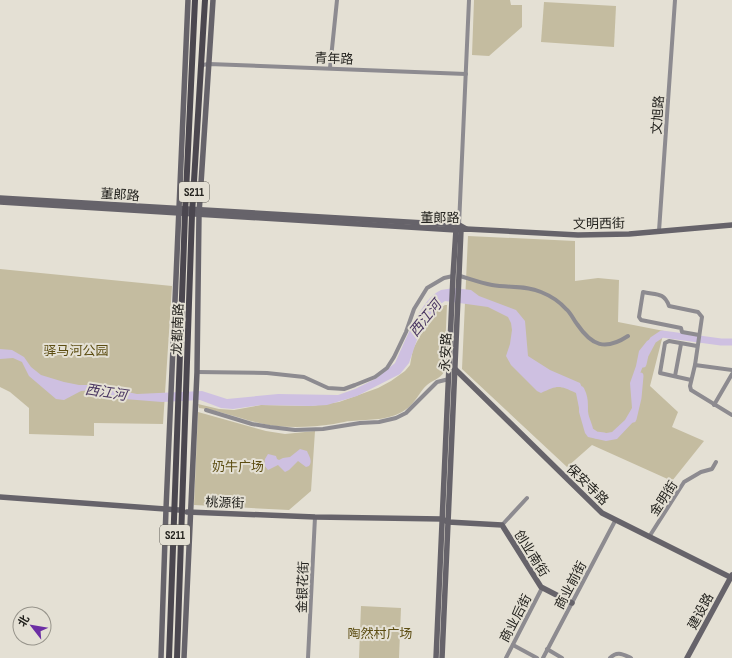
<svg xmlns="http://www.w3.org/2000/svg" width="732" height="658" font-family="'Sofia Sans Condensed','Noto Sans SC',sans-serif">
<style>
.green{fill:#c4bca0}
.water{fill:#cec0e1}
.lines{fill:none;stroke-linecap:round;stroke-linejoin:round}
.river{stroke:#cec0e1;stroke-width:7}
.street{stroke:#8d8b90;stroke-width:4}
.secondary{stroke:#66636a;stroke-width:5.5}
.primary{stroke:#4b474f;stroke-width:6}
.labels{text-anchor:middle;stroke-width:4;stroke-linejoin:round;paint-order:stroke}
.shield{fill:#e4e0d4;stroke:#5d5b55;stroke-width:1}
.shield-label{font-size:12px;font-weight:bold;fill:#23221e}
.street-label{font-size:13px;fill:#23221e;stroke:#e4e0d4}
.park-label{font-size:13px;fill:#5c4d12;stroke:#e4e0d4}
.water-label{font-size:14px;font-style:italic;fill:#4a3662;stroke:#e4e0d4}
</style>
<rect width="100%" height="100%" fill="#e4e0d4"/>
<g class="green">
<polygon points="474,0 510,0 511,5 522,5 522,27 489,56 472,55"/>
<polygon points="544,2 616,6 614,47 541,42"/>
<polygon points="468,236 575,241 575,281 598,278 619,280 618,322 664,331 650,386 678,412 672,427 704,441 672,481 592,445 567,467 462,369"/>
<polygon points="0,269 172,286 163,424 94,423 94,436 29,434 29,408 10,392 0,387"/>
<path d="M445,305H447L444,372C440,379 433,380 427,385C419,392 415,404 405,410C389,421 370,419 352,421C346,421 340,423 334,424C314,427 295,428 276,426C249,423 225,411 199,408L198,404L219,409L234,410L261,405L311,406L339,402L378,388L391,381L405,371L410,365L413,349L419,338L432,313Z"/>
<polygon points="198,412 266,431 285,434 315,431 311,491 289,510 194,505"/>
<polygon points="361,606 401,608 399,658 359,658"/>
</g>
<g class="water">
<path d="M454,288L471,290L479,296L516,310L525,321L528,356L550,370L580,383L585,394L584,411L593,434H601L612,432L625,420L632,408L630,383L636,366L639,351L647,341L654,337L644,352L645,361L639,376L634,421L617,439L606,441L588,437L585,433L579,412V408L576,393C559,385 558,385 541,393L537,391L511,365L506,356L510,344L512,330L511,323L508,317L488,307L445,301L435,308L419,334L409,363L400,374L357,396L327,405L311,406L261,405L233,409L221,408L200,400L162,402L112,398L93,390L81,391L64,400L56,399L29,376L22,362L13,358L0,359V349L12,350L24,357L31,367L41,375L64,382L79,385H93L137,394L202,391L227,399L278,394L338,395L355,389L377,378L395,363C404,344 421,298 441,290C445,289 450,289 454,288Z"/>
<path d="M300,449L307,451C309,456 313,461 309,466L306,467L298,461L289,470L285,472L278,465L268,470L264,465L265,459L268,454L276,456L277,459L279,460L283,458L290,457Z"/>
</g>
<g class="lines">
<g class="river">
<polyline points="643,364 645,355 653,340 662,334 721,342 732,342"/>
<path d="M581,390C587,402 583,405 585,415C586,420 589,425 590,431L596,435L604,436"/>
<polyline points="633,419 638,398 640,376"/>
</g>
<g class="street">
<polyline points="202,65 209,64 466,74"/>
<polyline points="330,68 337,0"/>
<polyline points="459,225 469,0"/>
<polyline points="659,231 675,0"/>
<path d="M460,276C470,279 481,283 492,285C509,288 526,285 541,292C551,296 559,301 566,309C571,313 573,319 577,324C592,346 605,351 628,336"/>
<path d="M699,335L682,332L681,328L641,320L639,317L643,292C656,295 664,292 669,306L698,312L702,317L695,365L690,386L691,390L732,415"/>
<polyline points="695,365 732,370"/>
<polyline points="197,372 267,373 304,377 328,388 344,389 355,385 375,377 387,368 394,357 406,332 414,309 427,288 444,278 453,276"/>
<polyline points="675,376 681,344"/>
<polyline points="691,380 660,373 665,343 669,341 697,346"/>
<polyline points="714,405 732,374"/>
<polyline points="206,410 252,424 270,427 295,430 323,429 360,423 379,422 396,418 406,413 437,382 449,379"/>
<polyline points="502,525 527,498"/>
<polyline points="649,537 684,482 701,472 712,469 716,462"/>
<polyline points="513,645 537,658"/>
<polyline points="547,649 562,658"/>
<polyline points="308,658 315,517"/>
<polyline points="506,658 542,588"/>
<polyline points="543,658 615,521"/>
<path d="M610,658C617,651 622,654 631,658"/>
</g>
<g class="secondary">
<polyline points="0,198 459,225 466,229"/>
<polyline points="0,202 456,230 466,229 578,235 629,234 732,225"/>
<polyline points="455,369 602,513 732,578"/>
<polyline points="0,497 179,510"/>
<polyline points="187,512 315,517 442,519 448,522 502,525 541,587 572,603"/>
<polyline points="161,658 166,509 188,0"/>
<polyline points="184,658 197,372 199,214 213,0"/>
<polyline points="436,658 453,276 456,230 458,227"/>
<polyline points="442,658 461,230 460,227"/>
<polyline points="687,658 732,575"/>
</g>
<g class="primary">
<polyline points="169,658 185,214 195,0"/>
<polyline points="177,658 192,214 205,0"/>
</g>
</g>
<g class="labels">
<g class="shield">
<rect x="179" y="182" width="30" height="20" rx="3"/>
<rect x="160" y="525" width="30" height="20" rx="3"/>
</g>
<g class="shield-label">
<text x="194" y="196">S211</text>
<text x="175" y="539">S211</text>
</g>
<g class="street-label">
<text transform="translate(334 58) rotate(2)" y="5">青年路</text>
<text transform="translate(657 115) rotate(-86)" y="5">文旭路</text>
<text transform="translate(120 194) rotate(4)" y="5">董郞路</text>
<text x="440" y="222">董郞路</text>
<text transform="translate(599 223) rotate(-1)" y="5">文明西街</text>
<text transform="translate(177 329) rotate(-88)" y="5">龙都南路</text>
<text transform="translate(445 352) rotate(-87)" y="5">永安路</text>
<text transform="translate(588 484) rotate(44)" y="5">保安寺路</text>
<text transform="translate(663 498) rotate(-57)" y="5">金明街</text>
<text transform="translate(225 502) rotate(2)" y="5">桃源街</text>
<text transform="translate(532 553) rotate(58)" y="5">创业南街</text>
<text transform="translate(570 585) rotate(-62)" y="5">商业前街</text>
<text transform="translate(302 587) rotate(-88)" y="5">金银花街</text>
<text transform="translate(700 611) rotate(-62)" y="5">建设路</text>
<text transform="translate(515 618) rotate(-62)" y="5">商业后街</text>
</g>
<g class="park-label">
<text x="76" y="355">驿马河公园</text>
<text x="238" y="471">奶牛广场</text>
<text x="380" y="638">陶然村广场</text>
</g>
<g class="water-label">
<text transform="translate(425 318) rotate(-51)" y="5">西江河</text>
<text transform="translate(106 392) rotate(9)" y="5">西江河</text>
</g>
</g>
<g transform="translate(32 626) rotate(301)"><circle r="19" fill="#e4e0d4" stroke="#97948b"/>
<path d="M0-3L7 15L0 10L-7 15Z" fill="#6c2ea4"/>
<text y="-6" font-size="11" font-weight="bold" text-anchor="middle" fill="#23221e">北</text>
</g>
</svg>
